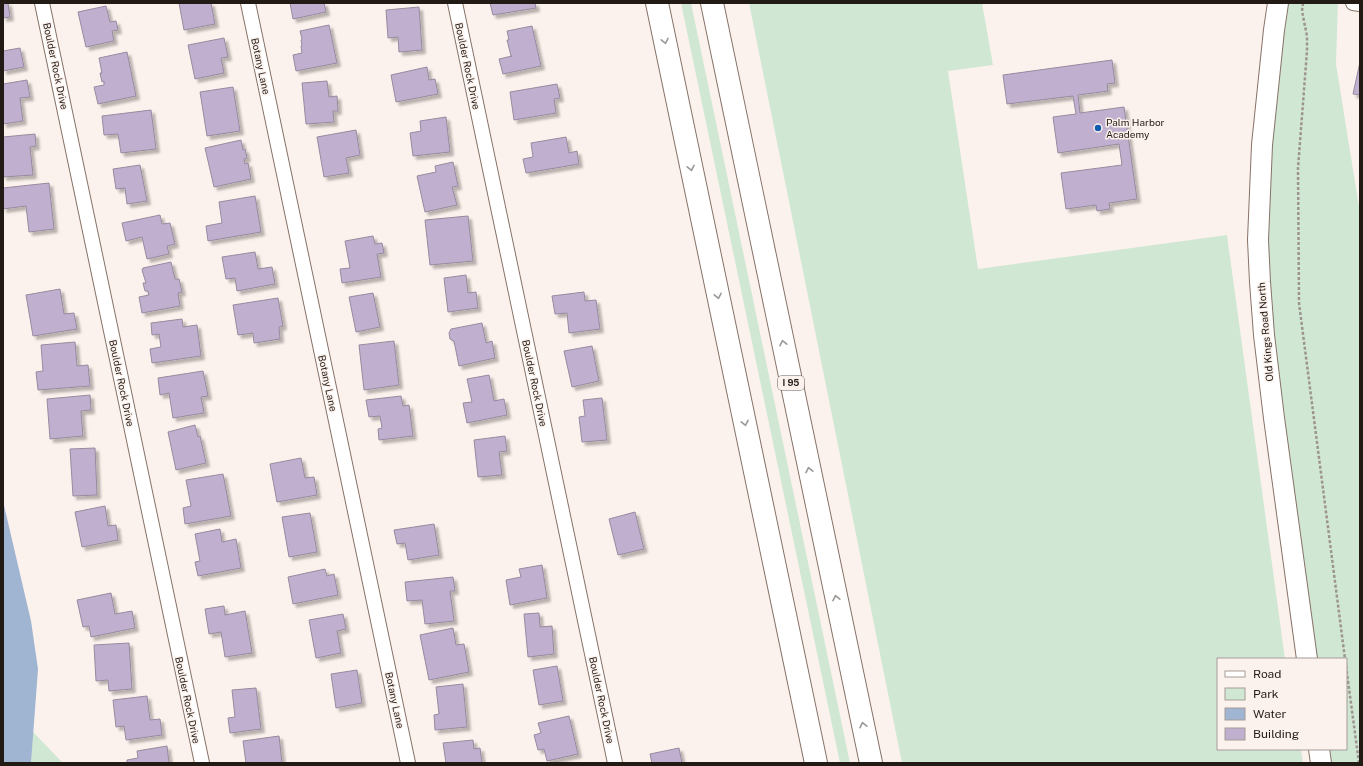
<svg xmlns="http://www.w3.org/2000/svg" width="1363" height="766" font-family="'Public Sans',sans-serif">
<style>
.green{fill:#d0e7d4}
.water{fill:#9fb5d2}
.building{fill:#c1afcf;stroke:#968a9e;filter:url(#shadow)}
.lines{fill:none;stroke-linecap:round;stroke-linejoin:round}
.street-casing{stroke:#877267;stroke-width:16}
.secondary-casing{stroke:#877267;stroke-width:22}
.highway-casing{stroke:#877267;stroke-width:24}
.path{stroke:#9e948f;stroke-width:2.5;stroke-dasharray:3 2;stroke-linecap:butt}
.street{stroke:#fff;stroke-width:14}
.secondary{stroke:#fff;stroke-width:20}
.highway{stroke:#fff;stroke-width:22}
.oneway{stroke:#9c9896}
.poi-dot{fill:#135cab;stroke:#fcf2ed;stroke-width:1.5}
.labels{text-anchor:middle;stroke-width:3;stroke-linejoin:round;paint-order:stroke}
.shield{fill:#fcf2ed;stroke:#635b56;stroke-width:1}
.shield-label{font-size:9px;font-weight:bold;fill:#221a15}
.street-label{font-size:10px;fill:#221a15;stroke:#fcf2ed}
.poi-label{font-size:10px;fill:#221a15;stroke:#fcf2ed;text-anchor:start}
</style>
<defs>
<filter id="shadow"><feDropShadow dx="3.5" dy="3.5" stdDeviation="1" flood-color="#0004"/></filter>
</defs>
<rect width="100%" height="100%" fill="#fcf2ed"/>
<g class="green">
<polygon points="681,3 691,3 850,763 840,763"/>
<polygon points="749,3 982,3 993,65 948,71 978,269 1227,235 1285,659 1218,659 1218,749 1301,749 1303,763 902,763"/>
<polygon points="1288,3 1338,3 1336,64 1360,213 1360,763 1329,763 1327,749 1346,749 1346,659 1315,659 1276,371 1267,255 1268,155 1282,37"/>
<polygon points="33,732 63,763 31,763"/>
</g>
<polygon class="water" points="3,501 31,621 38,669 31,763 3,763"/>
<g class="building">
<polygon points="3,3 8,3 10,17 3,18"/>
<polygon points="179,3 211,3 215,24 184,30"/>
<polygon points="290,3 324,3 326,12 293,19"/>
<polygon points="490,3 535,3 536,8 493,15"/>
<polygon points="106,6 110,22 116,21 118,30 112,31 114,41 86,47 78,12"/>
<polygon points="419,7 422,50 399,52 398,37 388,38 386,10"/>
<polygon points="329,25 337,63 296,71 293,55 302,53 301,46 302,45 301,40 302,39 300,31"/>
<polygon points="532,26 541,66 503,74 499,59 512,56 511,56 507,40 509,40 507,31"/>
<polygon points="224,38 228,57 221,58 224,73 195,79 188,45"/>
<polygon points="20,48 24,67 3,71 3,51"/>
<polygon points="127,52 136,96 98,104 94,87 104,85 104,81 102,82 100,73 102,73 99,58"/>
<polygon points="1112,60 1115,83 1107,84 1108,91 1078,95 1080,113 1124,107 1137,199 1109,203 1110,209 1097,211 1096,205 1066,209 1061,173 1122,165 1119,144 1058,153 1053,117 1076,114 1073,96 1007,104 1003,75"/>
<polygon points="1360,62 1360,95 1353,94"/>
<polygon points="427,67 429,80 435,79 438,94 396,102 391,75"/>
<polygon points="27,80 30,97 20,98 23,121 3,124 3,84"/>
<polygon points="327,81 329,97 337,96 338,111 333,111 334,122 306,124 302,83"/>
<polygon points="557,84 560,98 554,99 556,113 514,120 510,92"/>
<polygon points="233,87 240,131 207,136 200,92"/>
<polygon points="151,110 156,149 121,153 118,134 104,135 102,116"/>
<polygon points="446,117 450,152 413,156 410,133 421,131 420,121"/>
<polygon points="356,130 360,155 346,158 349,173 324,177 317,137"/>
<polygon points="35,134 36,146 30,147 33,175 3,177 3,137"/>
<polygon points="566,137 569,153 577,151 579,164 526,173 523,159 533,157 531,143"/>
<polygon points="241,140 243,150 245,149 247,158 244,159 245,164 248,163 251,179 214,187 205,148"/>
<polygon points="453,162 458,186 452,187 457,205 425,212 417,176 436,172 435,166"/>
<polygon points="140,165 147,201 127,204 125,188 116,189 113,169"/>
<polygon points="49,183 54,229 29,232 26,206 3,209 3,188"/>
<polygon points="255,196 261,232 208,241 206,226 222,223 219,202"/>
<polygon points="160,215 162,224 170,223 175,244 167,246 169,254 147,259 142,237 126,241 122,223"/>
<polygon points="468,216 473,261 430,265 425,220"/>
<polygon points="373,236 375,244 382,243 384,253 377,254 381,277 342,283 340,269 350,268 345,241"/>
<polygon points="255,252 258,269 272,267 275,284 237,291 235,278 226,279 222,257"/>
<polygon points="171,262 175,279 179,279 182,292 178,293 180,306 142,313 139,297 149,295 148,291 145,291 143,283 146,283 142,270 143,268"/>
<polygon points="466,275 468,293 476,292 478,308 448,312 444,278"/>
<polygon points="60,289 64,314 74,313 77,329 33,336 26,295"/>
<polygon points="584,292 585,301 596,300 600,329 569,333 567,313 555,314 552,296"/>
<polygon points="373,293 380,327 356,332 349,297"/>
<polygon points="278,298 283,326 279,327 280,339 254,343 253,333 238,335 233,305"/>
<polygon points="182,319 183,327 197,325 201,356 152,363 150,349 161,347 159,334 152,335 151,323"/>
<polygon points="482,323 486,343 492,341 495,358 459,366 454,341 450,339 449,333 451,329"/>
<polygon points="394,341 399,385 364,390 359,345"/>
<polygon points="75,342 77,366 88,365 90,386 38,390 36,372 43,371 41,345"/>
<polygon points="592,346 599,381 572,387 564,351"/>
<polygon points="203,371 208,396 201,397 204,413 173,418 169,393 160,395 158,378"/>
<polygon points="489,375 494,401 504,399 507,415 467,423 463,403 472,402 467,379"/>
<polygon points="90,395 91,410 81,411 83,436 50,439 47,399"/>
<polygon points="401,396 403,406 409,405 413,436 379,440 378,429 382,428 380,416 369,417 366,400"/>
<polygon points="602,398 607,440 582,442 579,417 585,416 583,400"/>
<polygon points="195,425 198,437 200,436 206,463 176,470 168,432"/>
<polygon points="505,436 507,451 499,452 502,475 478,477 474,440"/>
<polygon points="95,448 97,495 73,496 70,449"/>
<polygon points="301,458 305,478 314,477 317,495 277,502 270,464"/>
<polygon points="223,474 231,516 185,524 183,508 191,506 186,480"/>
<polygon points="105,506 108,526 116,525 118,540 82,547 75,512"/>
<polygon points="635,512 644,549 618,555 609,519"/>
<polygon points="310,513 317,552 289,557 282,517"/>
<polygon points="434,524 439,555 408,560 405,543 397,544 394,530"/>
<polygon points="220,529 222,542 236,539 241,568 198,576 195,562 200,561 195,534"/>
<polygon points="542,565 547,598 510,605 506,580 521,577 519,569"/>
<polygon points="325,569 327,576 334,574 338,595 293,604 288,577"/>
<polygon points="453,577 455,591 450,591 454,621 425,624 422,600 407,601 405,582"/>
<polygon points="111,593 115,614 132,611 135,628 91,637 89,626 83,627 77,600"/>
<polygon points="224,606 225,615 245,611 252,653 225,657 221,632 209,634 205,609"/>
<polygon points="539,613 540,627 552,626 554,654 528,657 524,614"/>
<polygon points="343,614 346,629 337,631 341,653 316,658 309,620"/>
<polygon points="453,628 456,645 464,644 469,672 429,680 420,635"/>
<polygon points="129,643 132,689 109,691 108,680 96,681 94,645"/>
<polygon points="557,666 563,701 539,705 533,670"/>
<polygon points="357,670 362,703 336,708 331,674"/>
<polygon points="463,684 467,727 435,730 434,715 439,714 436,687"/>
<polygon points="256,688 261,729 230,733 228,718 235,717 232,690"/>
<polygon points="147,696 150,720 160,719 162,735 126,740 124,726 116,727 113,700"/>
<polygon points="569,716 578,754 547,761 544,749 538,750 534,735 541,733 538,723"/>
<polygon points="279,736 282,763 246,763 243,741"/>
<polygon points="473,740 474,749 480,748 482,763 446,763 443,743"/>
<polygon points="167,746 169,763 127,763 127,760 138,758 137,751"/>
<polygon points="679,748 682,763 652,763 650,754"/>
</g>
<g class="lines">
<defs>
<g id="street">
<polyline points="42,3 202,763"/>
<polyline points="248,3 408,763"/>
<polyline points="455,3 615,763"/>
<polyline points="1353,3 1360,4"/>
</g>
<g id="secondary">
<polyline points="1278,3 1274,30 1262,145 1258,240 1260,282 1264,335 1274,418 1307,659"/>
<polyline points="1319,749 1321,763"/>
</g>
<g id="highway">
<polyline points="657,3 816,763"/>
<polyline points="712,3 871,763"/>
</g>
</defs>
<use href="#street" class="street-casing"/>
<use href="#secondary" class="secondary-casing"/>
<use href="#highway" class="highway-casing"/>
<g class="path">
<polyline points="1303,3 1302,11 1307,36 1307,51 1298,168 1299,303 1345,659"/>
<polyline points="1346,666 1359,763"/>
</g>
<use href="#street" class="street"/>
<use href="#secondary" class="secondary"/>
<use href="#highway" class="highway"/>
</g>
<defs><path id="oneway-chevron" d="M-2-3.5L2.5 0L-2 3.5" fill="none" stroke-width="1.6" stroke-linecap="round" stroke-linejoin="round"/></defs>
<g class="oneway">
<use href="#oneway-chevron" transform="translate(665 41) rotate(78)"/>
<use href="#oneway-chevron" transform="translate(691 168) rotate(78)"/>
<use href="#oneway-chevron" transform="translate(718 296) rotate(78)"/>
<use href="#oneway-chevron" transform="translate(783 343) rotate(-102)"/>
<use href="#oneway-chevron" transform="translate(745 423) rotate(78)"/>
<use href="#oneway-chevron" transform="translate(809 470) rotate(-102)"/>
<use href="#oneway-chevron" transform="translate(836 598) rotate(-102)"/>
<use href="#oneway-chevron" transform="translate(863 725) rotate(-102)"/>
</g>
<circle class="poi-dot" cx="1098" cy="128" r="4"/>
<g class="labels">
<rect class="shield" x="778" y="376" width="26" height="14" rx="3"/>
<g class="shield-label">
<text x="791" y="386">I 95</text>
</g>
<g class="street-label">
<text transform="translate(56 66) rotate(78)" y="4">Boulder Rock Drive</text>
<text transform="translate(261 66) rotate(78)" y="4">Botany Lane</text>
<text transform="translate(468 66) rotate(78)" y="4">Boulder Rock Drive</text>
<text transform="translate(1265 332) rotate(-95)" y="4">Old Kings Road North</text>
<text transform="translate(122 383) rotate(78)" y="4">Boulder Rock Drive</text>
<text transform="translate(328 383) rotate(78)" y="4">Botany Lane</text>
<text transform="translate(535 383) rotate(78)" y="4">Boulder Rock Drive</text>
<text transform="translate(188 700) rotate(78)" y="4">Boulder Rock Drive</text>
<text transform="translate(395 700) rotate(78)" y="4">Botany Lane</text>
<text transform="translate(602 700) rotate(78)" y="4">Boulder Rock Drive</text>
</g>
<g class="poi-label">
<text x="1106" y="126">Palm Harbor<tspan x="1106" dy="12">Academy</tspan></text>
</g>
</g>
<rect width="1363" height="766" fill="none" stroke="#221a15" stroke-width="8"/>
<rect x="1217" y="658" width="130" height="92" fill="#fcf2ed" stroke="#a59c97"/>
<rect x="1225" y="671" width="20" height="6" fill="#ffffff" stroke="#a59c97"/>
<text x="1253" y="678" font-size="12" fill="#221a15">Road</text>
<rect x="1225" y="688" width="20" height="12" fill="#d0e7d4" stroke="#a59c97"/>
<text x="1253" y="698" font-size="12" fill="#221a15">Park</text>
<rect x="1225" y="708" width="20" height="12" fill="#9fb5d2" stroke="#a59c97"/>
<text x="1253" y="718" font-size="12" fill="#221a15">Water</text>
<rect x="1225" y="728" width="20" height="12" fill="#c1afcf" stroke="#a59c97"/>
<text x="1253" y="738" font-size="12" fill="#221a15">Building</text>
</svg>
